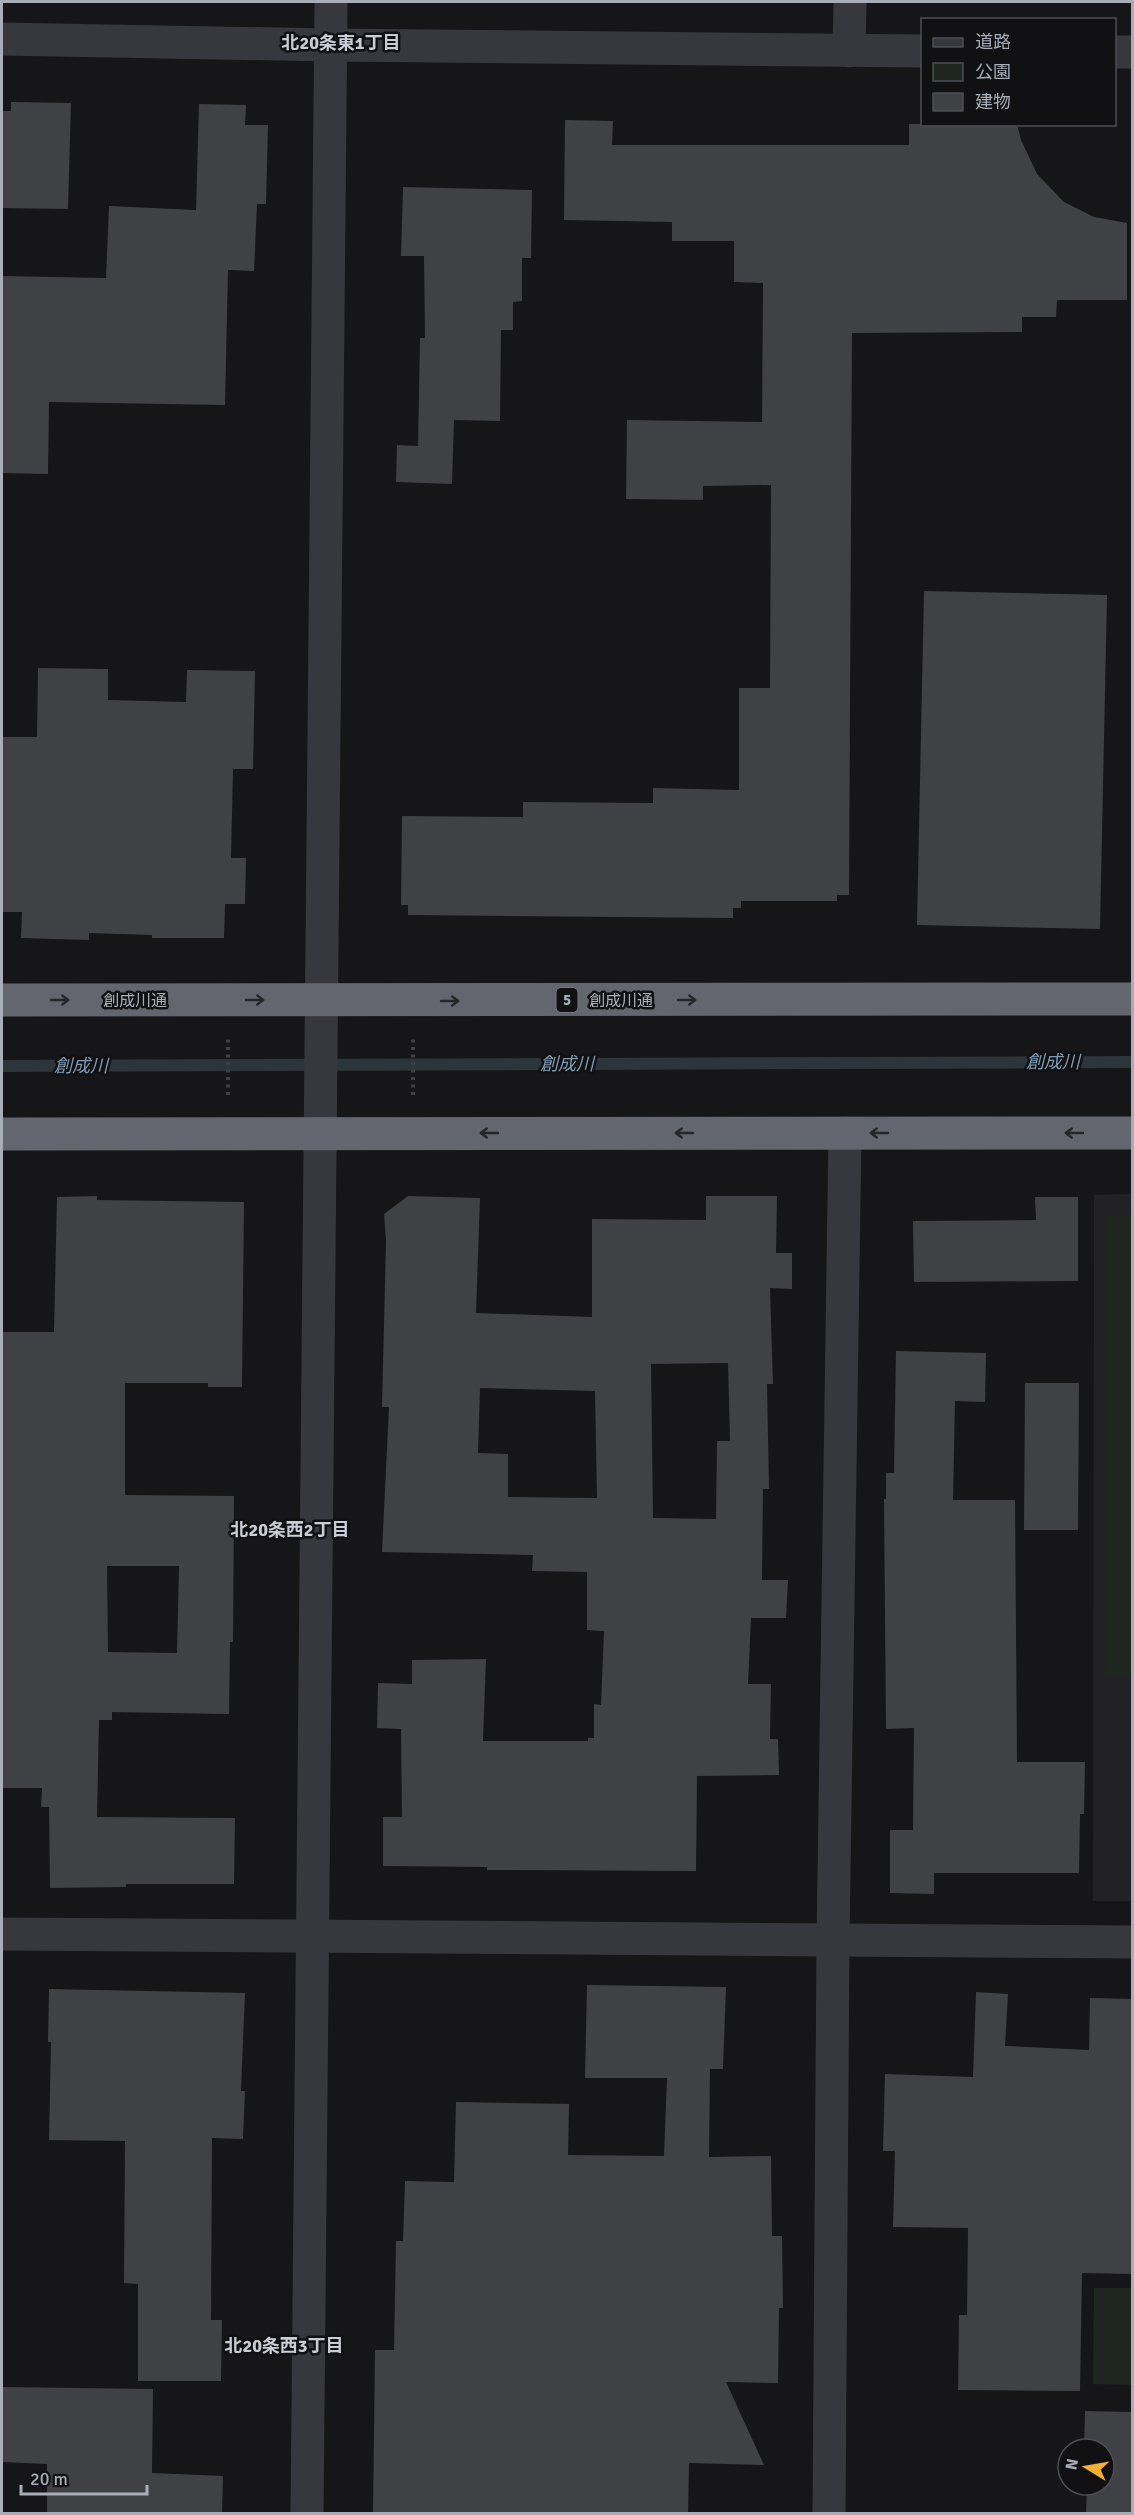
<svg xmlns="http://www.w3.org/2000/svg" width="1134" height="2515" font-family="Signika,'Noto Sans JP',sans-serif">
<style>
.built{fill:#222225}
.green{fill:#1e261f}
.lines{fill:none;stroke-linecap:round;stroke-linejoin:round}
.stream{stroke:#2c353c;stroke-width:12}
.building{fill:#404145;fill-rule:evenodd}
.path{stroke:#3d3f44;stroke-width:4;stroke-dasharray:3 4.5;stroke-linecap:butt}
.minor{stroke:#37383d;stroke-width:33}
.highway{stroke:#63666e;stroke-width:33}
.oneway{stroke:#26262a}
.labels{text-anchor:middle;stroke-width:5;stroke-linejoin:round;paint-order:stroke}
.shield{fill:#111113;stroke:#7b7e86;stroke-width:1.5}
.shield-label{font-size:15px;font-weight:bold;fill:#a8adb8}
.street-label{font-size:16px;fill:#a8adb8;stroke:#111113}
.neighbourhood-label{font-size:18px;font-weight:bold;fill:#c9ccd4;stroke:#111113}
.water-label{font-size:18px;font-style:italic;fill:#7f9bb3;stroke:#111113}
</style>
<rect width="100%" height="100%" fill="#161618"/>
<polygon class="built" points="1132,1194 1132,1901 1093,1901 1094,1195"/>
<g class="green">
<polygon points="1105,1215 1132,1215 1132,1676 1106,1676"/>
<polygon points="1094,2288 1132,2288 1132,2385 1093,2384"/>
</g>
<g class="lines">
<polyline class="stream" points="2,1066 1132,1062"/>
</g>
<g class="building">
<polygon points="11,102 71,103 68,209 2,208 2,111 11,111"/>
<polygon points="199,104 246,105 245,125 268,125 266,204 257,204 254,271 228,270 225,405 49,402 48,474 2,473 2,276 106,278 109,206 196,210"/>
<polygon points="565,120 613,121 612,145 909,145 909,124 1017,124 1021,140 1037,174 1064,202 1094,217 1127,223 1127,300 1057,300 1056,317 1022,317 1022,332 852,333 849,895 837,895 837,901 741,901 741,908 733,908 733,918 408,915 408,905 401,905 402,816 523,817 523,802 653,803 653,788 739,790 739,688 770,688 771,485 703,486 703,500 626,499 627,420 762,422 763,283 734,282 734,241 672,241 672,222 564,220"/>
<polygon points="403,187 532,190 531,258 522,258 522,301 513,302 513,330 501,330 500,421 454,420 452,484 396,482 397,445 418,446 420,338 425,338 424,256 401,256"/>
<polygon points="924,591 1107,595 1100,929 917,925"/>
<polygon points="38,668 108,669 108,700 186,702 187,670 255,671 253,769 233,769 231,858 246,858 245,904 225,904 224,938 152,938 152,935 89,933 89,940 21,938 22,912 2,912 2,737 37,737"/>
<path d="M97,1196V1200L244,1202L242,1387H208V1383H125V1495L234,1496L233,1642H230L229,1714L112,1712V1720H99L97,1817L235,1818L234,1884H126V1887L50,1888L49,1807H41L42,1788H2V1332H54L57,1197ZM107,1566H179L177,1653L108,1652Z"/>
<path d="M408,1196L480,1198L476,1313L592,1317V1219L706,1220V1196H777L776,1253H792V1289L770,1288L773,1384H767L769,1489H763L762,1580H788L786,1618H751L748,1684H771L770,1739H778L779,1775L697,1776L696,1871L487,1870V1867L383,1866V1817H402L401,1729L377,1728L378,1683L412,1684V1660L486,1659L483,1741H588V1738H594V1704L601,1705L604,1631L587,1630V1572L532,1571L533,1555L382,1552L389,1407H382L386,1241L384,1214ZM728,1363L730,1441H717L716,1519L653,1518L651,1364ZM480,1388L595,1391L597,1498L508,1497V1454L478,1453Z"/>
<polygon points="1035,1197 1078,1197 1078,1281 914,1282 913,1221 1036,1220"/>
<polygon points="896,1351 986,1353 985,1402 955,1401 953,1500 1015,1500 1017,1762 1085,1762 1084,1814 1080,1814 1079,1873 934,1873 934,1894 890,1893 890,1830 913,1830 914,1728 886,1729 884,1499 886,1499 886,1473 894,1473"/>
<polygon points="1025,1383 1079,1383 1078,1530 1024,1530"/>
<polygon points="587,1985 726,1987 723,2069 710,2069 709,2157 771,2156 772,2236 782,2236 783,2308 779,2308 778,2383 726,2382 764,2465 689,2463 688,2514 373,2514 375,2350 394,2350 396,2241 403,2241 405,2181 454,2182 456,2102 569,2104 568,2155 664,2156 667,2078 585,2078"/>
<polygon points="49,1989 245,1993 241,2091 245,2091 243,2139 212,2138 211,2320 222,2320 221,2381 138,2381 138,2284 124,2283 125,2141 49,2140 51,2042 48,2042"/>
<polygon points="976,1992 1008,1994 1005,2046 1089,2050 1090,1998 1132,1999 1132,2274 1082,2273 1080,2391 958,2390 959,2315 967,2315 968,2228 893,2227 895,2151 883,2151 885,2074 973,2077"/>
<polygon points="2,2387 153,2389 152,2473 223,2476 222,2514 47,2514 47,2464 2,2462"/>
<polygon points="1085,2411 1132,2412 1132,2514 1086,2514 1087,2485 1104,2485 1104,2449 1084,2449"/>
</g>
<g class="lines">
<g class="path">
<polyline points="228,1095 228,1039"/>
<polyline points="413,1095 413,1036"/>
</g>
<g class="minor">
<polyline points="2,39 330,45 922,51"/>
<polyline points="849,51 850,2"/>
<polyline points="1114,52 1132,52"/>
<polyline points="2,1934 1132,1942"/>
<polyline points="307,2514 331,2"/>
<polyline points="829,2514 833,1940 845,1133"/>
</g>
<g class="highway">
<polyline points="2,1000 1132,999"/>
<polyline points="2,1134 1132,1133"/>
</g>
</g>
<defs><path id="oneway-shaft" d="M-6 0H5M1.5-3L5.5 0L1.5 3" fill="none" stroke-width="1.6" stroke-linecap="round" stroke-linejoin="round" transform="scale(1.5)"/></defs>
<g class="oneway">
<use href="#oneway-shaft" transform="translate(60 1000)"/>
<use href="#oneway-shaft" transform="translate(255 1000)"/>
<use href="#oneway-shaft" transform="translate(687 1000)"/>
<use href="#oneway-shaft" transform="translate(450 1001)"/>
<use href="#oneway-shaft" transform="translate(489 1133) rotate(180)"/>
<use href="#oneway-shaft" transform="translate(684 1133) rotate(180)"/>
<use href="#oneway-shaft" transform="translate(879 1133) rotate(-180)"/>
<use href="#oneway-shaft" transform="translate(1074 1133) rotate(-180)"/>
</g>
<g class="labels">
<rect class="shield" x="556.5" y="988" width="21" height="24" rx="4.5"/>
<g class="shield-label">
<text x="567" y="1005">5</text>
</g>
<g class="street-label">
<text x="135" y="1006">創成川通</text>
<text x="621" y="1006">創成川通</text>
</g>
<g class="neighbourhood-label">
<text x="341" y="49">北20条東1丁目</text>
<text x="290" y="1536">北20条西2丁目</text>
<text x="284" y="2352">北20条西3丁目</text>
</g>
<g class="water-label">
<text x="1053" y="1068">創成川</text>
<text x="567" y="1070">創成川</text>
<text x="81" y="1072">創成川</text>
</g>
</g>
<rect width="1134" height="2515" fill="none" stroke="#a8adb8" stroke-width="6"/>
<rect x="921" y="18" width="195" height="108" fill="#111113" stroke="#4d4f55" stroke-width="1.5"/>
<rect x="933" y="38" width="30" height="9" fill="#37383d" stroke="#4d4f55" stroke-width="1.5"/>
<text x="975" y="48" font-size="18" fill="#a8adb8">道路</text>
<rect x="933" y="63" width="30" height="18" fill="#1e261f" stroke="#4d4f55" stroke-width="1.5"/>
<text x="975" y="78" font-size="18" fill="#a8adb8">公園</text>
<rect x="933" y="93" width="30" height="18" fill="#404145" stroke="#4d4f55" stroke-width="1.5"/>
<text x="975" y="108" font-size="18" fill="#a8adb8">建物</text>
<g transform="translate(1086 2467) rotate(281)"><circle r="28" fill="#111113" stroke="#4d4f55" stroke-width="1.5"/>
<path d="M0-4.5L10 22L0 15L-10 22Z" fill="#f2b134"/>
<text y="-9" font-size="16" font-weight="bold" text-anchor="middle" fill="#a8adb8">N</text>
</g>
<path d="M21 2485v9h126v-9" fill="none" stroke="#a8adb8" stroke-width="3"/>
<text x="30" y="2485" font-size="18" fill="#a8adb8" stroke="#111113" stroke-width="4.5" paint-order="stroke">20 m</text>
</svg>
